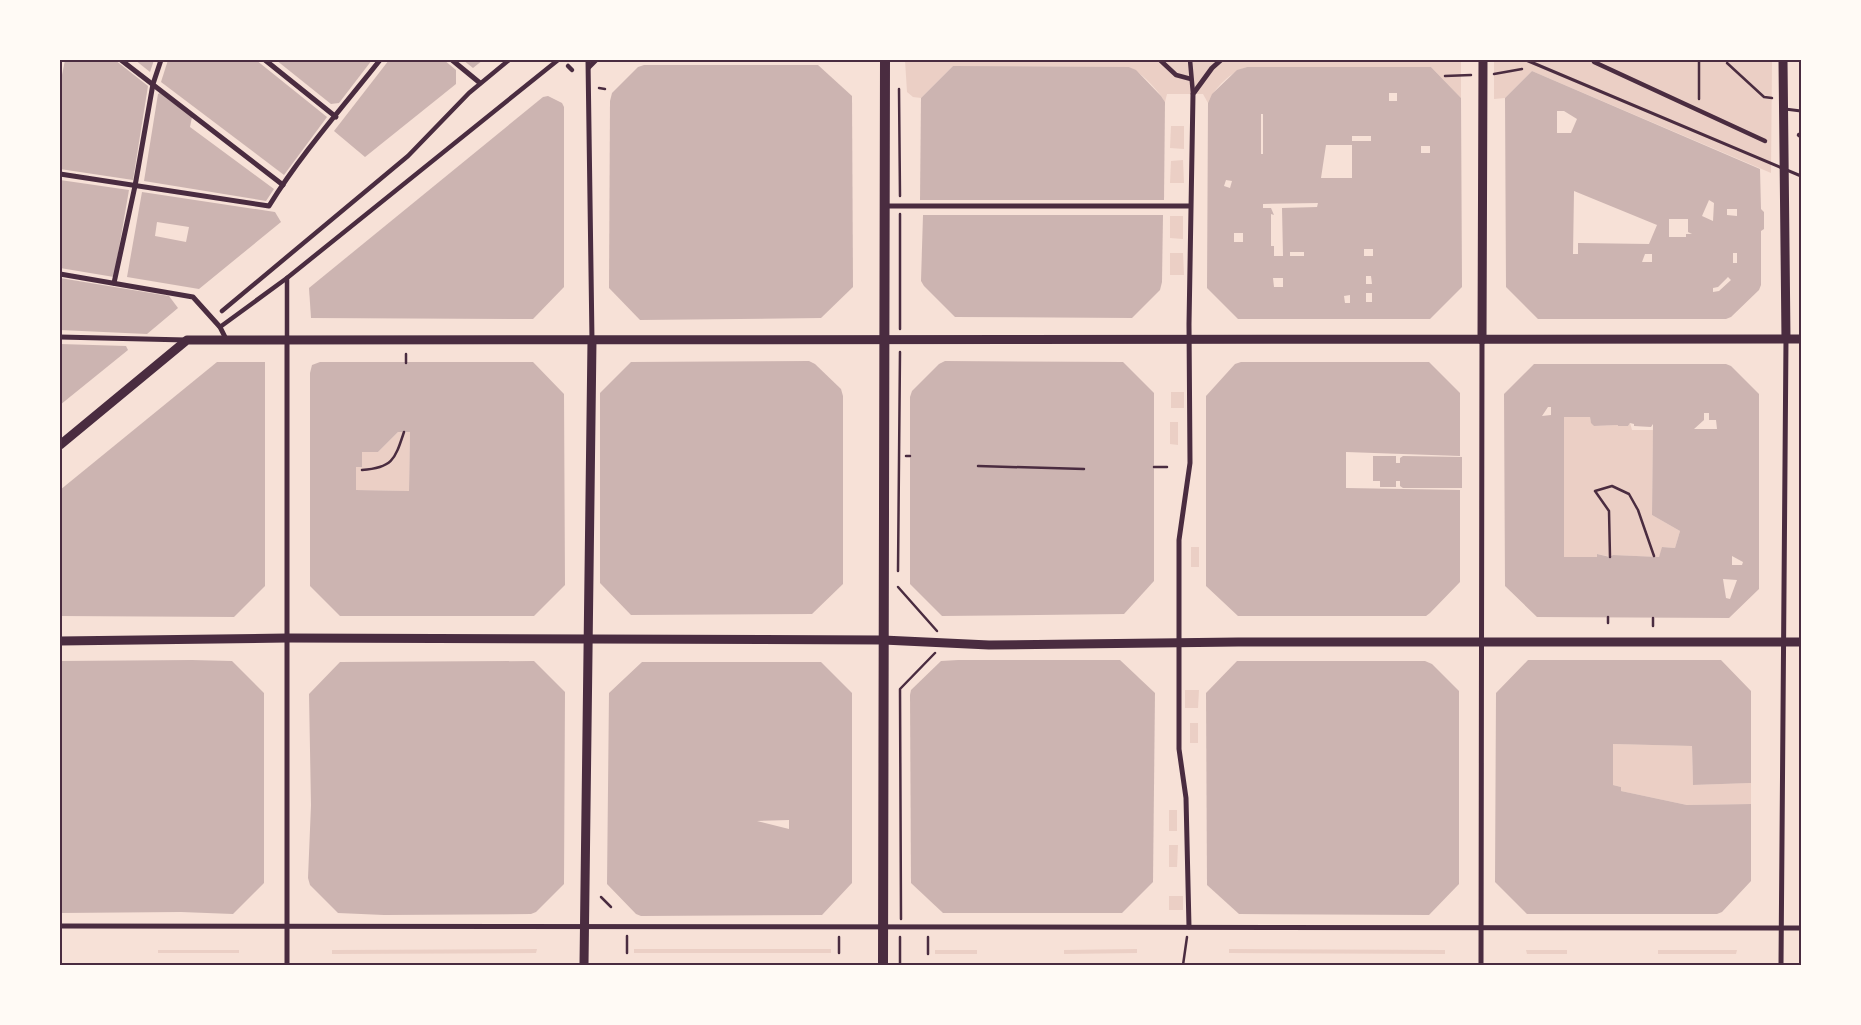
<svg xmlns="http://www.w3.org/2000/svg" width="1861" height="1025" font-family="Cabin,sans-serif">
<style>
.green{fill:#ebcfc5}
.building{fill:#ccb4b1;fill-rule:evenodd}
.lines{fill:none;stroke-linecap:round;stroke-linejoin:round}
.path{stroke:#4a2c40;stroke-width:2.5}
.service{stroke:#4a2c40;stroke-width:3}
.pedestrian{stroke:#4a2c40;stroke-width:4.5}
.minor{stroke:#4a2c40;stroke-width:5}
.tertiary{stroke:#4a2c40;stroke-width:9}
.secondary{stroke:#4a2c40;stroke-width:10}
.neatline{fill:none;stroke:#4a2c40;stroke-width:2}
</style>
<rect width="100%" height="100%" fill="#f7e1d7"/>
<g class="green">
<path d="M905,60H1461V98L1431,67H1247C1231,72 1215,87 1208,103L1203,94H1167L1165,102C1158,90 1142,73 1129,67L953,66L921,98L913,97L907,92Z"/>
<polygon points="1494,60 1772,60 1771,173 1532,71 1505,98 1494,99"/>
<polygon points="1171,126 1184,126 1184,149 1170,148"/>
<polygon points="1183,160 1184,183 1170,183 1171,161"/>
<polygon points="1170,216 1183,216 1183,239 1170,238"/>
<polygon points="1170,253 1183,253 1184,275 1170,275"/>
<rect x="1171" y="392" width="13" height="16"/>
<polygon points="1564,417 1590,417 1591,422 1594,426 1618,425 1628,426 1630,423 1632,430 1653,430 1652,515 1680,531 1675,548 1663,547 1659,557 1613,555 1612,557 1597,554 1597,557 1564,557"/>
<polygon points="1170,422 1178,422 1178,445 1170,444"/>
<polygon points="398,432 410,432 409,491 356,490 356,467 362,466 362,452 378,452"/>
<rect x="1191" y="547" width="8" height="20"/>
<polygon points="1185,690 1199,690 1198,708 1185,708"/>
<rect x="1190" y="723" width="8" height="20"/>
<polygon points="1613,744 1692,746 1693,785 1751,783 1751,804 1687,805 1621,791 1621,787 1613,785"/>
<rect x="1169" y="810" width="8" height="21"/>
<polygon points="1169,845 1178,845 1177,867 1169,867"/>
<rect x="1169" y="896" width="14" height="14"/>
<polygon points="537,949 536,953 332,954 332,950"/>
<rect x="634" y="949" width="197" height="4"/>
<polygon points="1137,949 1137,953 1064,954 1064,950"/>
<polygon points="1229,949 1445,950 1445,954 1229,953"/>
<rect x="158" y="950" width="81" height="3"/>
<rect x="935" y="950" width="42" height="4"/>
<polygon points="1526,950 1567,950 1567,954 1527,954"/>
<polygon points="1658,950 1737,950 1736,954 1658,954"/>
</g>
<g class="building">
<polygon points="65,60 115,60 148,86 133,180 60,169 60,85"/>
<polygon points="135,60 154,60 150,72"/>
<polygon points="168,60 256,60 327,117 284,175 161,82"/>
<polygon points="276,60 372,60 339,103 331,104"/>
<polygon points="389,60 444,60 456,70 456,84 365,157 334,131"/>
<polygon points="463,60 483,60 473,68"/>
<polygon points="644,65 818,65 852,96 853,287 821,318 640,320 609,288 610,101 612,93 638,67"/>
<polygon points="953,66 1129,67 1136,70 1161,96 1165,102 1164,200 920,200 921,98"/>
<path d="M1247,67H1431L1461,98L1462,287L1430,319H1238L1207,288L1208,103L1212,94L1237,70ZM1389,93H1397V101H1389ZM1261,114H1263V154H1261ZM1352,136H1371V141H1352ZM1326,145H1352V178H1321ZM1421,146H1430V153H1421ZM1226,180L1232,181L1230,188L1224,186ZM1318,203L1317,207L1282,208L1283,256H1274V246H1271V214L1274,215L1271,208H1263V204ZM1234,233H1243V242H1234ZM1364,249H1373V256H1364ZM1290,252H1304V256H1290ZM1366,276H1371L1372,284H1366ZM1273,278H1283V287H1274ZM1366,293H1372V302H1366ZM1350,295V303H1345L1344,296Z"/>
<path d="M1532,71L1760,169L1761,209L1764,212V229L1761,231V285L1759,290L1731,317L1726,319H1538L1506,287L1505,98ZM1557,111H1564L1577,119L1571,133H1557ZM1574,191L1657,225L1649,244L1578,243V254H1573ZM1709,200L1714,203L1713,221L1702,216ZM1727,209H1737V216L1727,215ZM1669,219H1688V232L1692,234H1686V237H1669ZM1733,253H1737V263H1733ZM1645,254H1652V262H1642ZM1728,277L1731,280L1719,291L1713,292V288L1718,287Z"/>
<polygon points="160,93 192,117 190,127 274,189 266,201 144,181 158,94"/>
<polygon points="548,96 562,103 564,107 564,287 533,319 311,318 309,288 543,97"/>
<polygon points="60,180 129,190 114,277 60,268"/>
<path d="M142,192L275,212L281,222L199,289L127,277ZM157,222L189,227L186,242L155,236Z"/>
<polygon points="923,215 1163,215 1162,282 1160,290 1132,318 955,317 924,286 921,281"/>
<polygon points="60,278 169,296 178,308 147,334 60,330"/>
<polygon points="60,344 126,346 128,350 60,405"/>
<polygon points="809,361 815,364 841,389 843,396 843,584 812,614 631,615 600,583 600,393 631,362"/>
<polygon points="945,361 1123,362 1154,393 1154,581 1124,614 942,616 910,584 910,397 912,391 939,364"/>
<polygon points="217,362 265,362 265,586 234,617 60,616 60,490"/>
<path d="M320,362H533L564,394L565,585L534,616H340L310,586V373L312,365ZM398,432H410L409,491L356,490V467H362V452H378Z"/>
<polygon points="1241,362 1429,362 1460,393 1460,456 1346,452 1346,488 1460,490 1460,582 1430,613 1426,616 1238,616 1206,586 1206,396 1235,364"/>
<path d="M1534,364H1726L1731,366L1759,394V589L1729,618L1537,617L1505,586L1504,394ZM1548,407H1551V415L1542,416ZM1704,413H1709V420H1716L1717,429H1694L1704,420ZM1564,417H1590L1591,423L1594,426L1618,425V426H1628L1630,423L1634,424V426L1651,427L1653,424L1652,515L1680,531L1675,548L1662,547L1659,557L1613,555L1610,557L1597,554V557H1564ZM1732,556L1743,562L1742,565H1732ZM1723,579L1737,580L1730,599L1726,598Z"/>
<polygon points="1373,456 1396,456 1396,463 1400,463 1400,458 1403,456 1462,457 1462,488 1403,488 1400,486 1400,481 1396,481 1396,487 1380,487 1380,481 1373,481"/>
<polygon points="192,660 232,661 264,693 264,883 233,914 181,912 60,913 60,661"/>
<polygon points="958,660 1120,660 1155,693 1153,882 1122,913 943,913 911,883 910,695 911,690 941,661"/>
<polygon points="1528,660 1721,660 1751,691 1751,783 1693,785 1692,746 1613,744 1613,785 1621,787 1621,791 1687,805 1751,804 1751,881 1722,912 1717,914 1527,914 1495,882 1496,693"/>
<polygon points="534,661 565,692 564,884 536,912 531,914 384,915 338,913 310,885 308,878 311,805 309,694 340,662"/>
<polygon points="1237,661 1425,661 1432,664 1459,691 1459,884 1429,915 1239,914 1207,885 1206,693"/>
<path d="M642,662H821L852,693V883L822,915L641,916L636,914L607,884L609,693ZM789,820V829L757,821Z"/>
</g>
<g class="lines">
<g class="path">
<polyline points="1727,63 1764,97 1772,98"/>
<polyline points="1494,74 1522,69"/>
<polyline points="1445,76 1471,75"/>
<polyline points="599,88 605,89"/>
<polyline points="899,89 900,196"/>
<polyline points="1699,99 1699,60"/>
<polyline points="900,214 900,329"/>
<polyline points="406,363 406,354"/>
<polyline points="906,456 910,456"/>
<polyline points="978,466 1084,469"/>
<polyline points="1154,467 1167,467"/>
<path d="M362,470C393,468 395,459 404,432"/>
<polyline points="1610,557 1609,511 1595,491 1612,486 1629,494 1638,510 1654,556"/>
<polyline points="898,571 900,352"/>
<polyline points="898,587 937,631"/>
<polyline points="1608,623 1608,617"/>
<polyline points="1653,626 1653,618"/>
<polyline points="601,897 611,907"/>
<polyline points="901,919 900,689 935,653"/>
<polyline points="627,936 627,953"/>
<polyline points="839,937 839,953"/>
<polyline points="928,937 928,954"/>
<polyline points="900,965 900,937"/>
<polyline points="1183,965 1187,937"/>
</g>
<g class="service">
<polyline points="1526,60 1801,176"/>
<polyline points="1785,109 1801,111"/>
</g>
<g class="pedestrian">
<polyline points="1160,60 1176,75 1191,79"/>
<polyline points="1190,60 1193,94"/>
<polyline points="1594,62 1765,141"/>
<polyline points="568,66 572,70"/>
<polyline points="1799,135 1801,136"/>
<polyline points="222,311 408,156 469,93 509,60"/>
<polyline points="220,327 287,278"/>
<polyline points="287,340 287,278 558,60"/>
</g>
<g class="minor">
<polyline points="121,60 283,185"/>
<polyline points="265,60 336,117"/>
<polyline points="452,60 480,83"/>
<polyline points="588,60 592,340"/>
<polyline points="589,67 596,60"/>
<path d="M60,174L269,206C301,154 342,108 380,60"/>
<polyline points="885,206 1190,206"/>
<polyline points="60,274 193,297 220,327 226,339"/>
<polyline points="114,283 135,186 153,84 161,60"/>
<polyline points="60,337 186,340"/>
<polyline points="60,926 1801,928"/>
<polyline points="1189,927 1186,798 1179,749 1179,540 1190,463 1189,324 1193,94 1212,68 1221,60"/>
<polyline points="287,965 287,340"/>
<polyline points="1481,965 1482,340"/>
<polyline points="1781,965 1786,339"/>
</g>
<g class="tertiary">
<polyline points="1783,60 1786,339"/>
<polyline points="1482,340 1483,60"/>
<polyline points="60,445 187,340 1801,339"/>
<polyline points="60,641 287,638 883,640 989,645 1238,642 1801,642"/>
<polyline points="584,965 592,340"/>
</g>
<polyline class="secondary" points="883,965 885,60"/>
</g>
<rect width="1861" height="1025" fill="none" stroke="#fffaf5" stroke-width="122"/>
<rect x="61" y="61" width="1739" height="903" class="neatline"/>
</svg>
